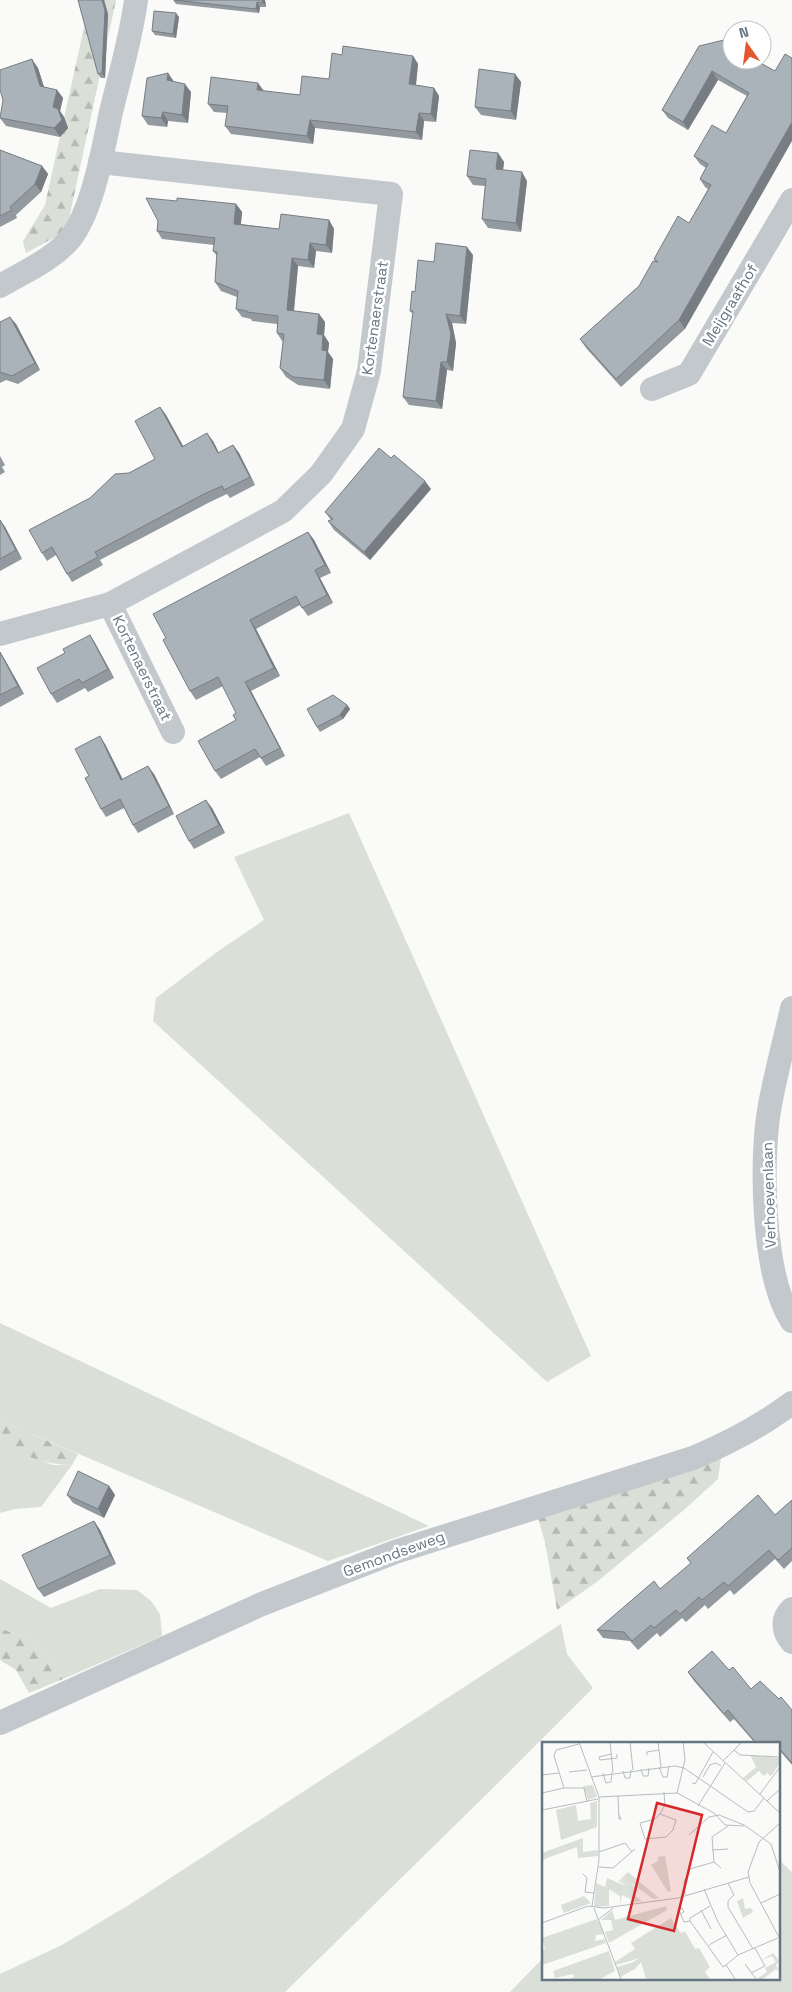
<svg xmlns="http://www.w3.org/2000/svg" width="792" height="1992" font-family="'Space Grotesk',sans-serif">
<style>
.green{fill:#dadfd7}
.forest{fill:url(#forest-firs)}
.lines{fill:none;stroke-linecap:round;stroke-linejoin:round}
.street{stroke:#c3c8cc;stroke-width:24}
.wall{fill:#929a9f}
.shaded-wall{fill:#777d82}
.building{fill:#aab3b9;stroke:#777d82}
.labels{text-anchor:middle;stroke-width:5;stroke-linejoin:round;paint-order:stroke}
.street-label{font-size:15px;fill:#657683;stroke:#fff}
.inset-road{fill:none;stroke:#b5bdc2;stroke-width:1}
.view{fill:#d62828;fill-opacity:0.15;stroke:#d62828;stroke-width:2.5}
.inset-edge{fill:none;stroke:#657683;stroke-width:2.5}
</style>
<defs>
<pattern id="forest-firs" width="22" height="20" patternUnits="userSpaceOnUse" patternTransform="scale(1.25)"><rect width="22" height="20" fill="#dadfd7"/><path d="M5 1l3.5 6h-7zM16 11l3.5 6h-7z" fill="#b4b9b4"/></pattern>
</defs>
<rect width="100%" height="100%" fill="#fafaf8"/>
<g class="green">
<polygon points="349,813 591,1356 547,1382 153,1021 156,998 217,952 264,920 234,857"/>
<polygon points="0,1323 429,1526 328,1561 0,1420"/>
<polygon points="0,1444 53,1465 72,1465 41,1507 15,1509 0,1513"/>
<polygon points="0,1579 51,1608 100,1589 137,1590 151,1601 160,1614 162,1636 63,1679 45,1651 32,1638 0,1629"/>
<polygon points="561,1624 567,1654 593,1688 495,1786 285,1992 0,1992 0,1974 62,1945 132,1903"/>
<polygon points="778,1859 792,1872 792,1992 510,1992 543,1958 543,1978 778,1978"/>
</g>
<g class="forest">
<polygon points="90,0 116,0 69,219 63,233 26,253 23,241 45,205"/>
<path d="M0,1420L78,1454L72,1465C45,1465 24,1455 0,1444Z"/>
<polygon points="721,1458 718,1479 685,1509 598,1581 557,1610 545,1542 537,1515"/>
<polygon points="0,1629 32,1638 45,1651 63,1679 29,1693 16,1670 0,1660"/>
</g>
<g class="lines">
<g class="street">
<path d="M0,286C24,272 52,260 70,239C93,210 103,149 111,112C120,75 131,38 136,0"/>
<polyline points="652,389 689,374 792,200"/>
<polyline points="110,604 173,732"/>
<polyline points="0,634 110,604 283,511 321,474 353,429 369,371 391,194 100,162"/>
<path d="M792,1008C785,1040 776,1072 770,1105C760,1157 762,1276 792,1321"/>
<path d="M792,1609C781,1619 783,1632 792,1642"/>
<path d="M0,1723L262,1604L395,1552L693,1458C729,1443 761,1426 792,1403"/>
</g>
</g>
<g class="wall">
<polygon points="78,0 104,0 108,14 105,78 101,78 98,74"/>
<polygon points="173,0 265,0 266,7 260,7 259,13 176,4"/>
<polygon points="179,17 176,38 155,35 152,31"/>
<polygon points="699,46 732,60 775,71 685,329 621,387 586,348 580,339 639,286 655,261 654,259 689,223 708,189 705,187 700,179 706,168 700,164 694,156 726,133 747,96 718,80 688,130 668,118 662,110"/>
<polygon points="342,55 413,56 418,64 416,85 434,88 439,96 436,122 424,121 422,140 315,128 313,144 231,134 225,126 227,113 214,112 208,104 264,91 300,95 329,79"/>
<polygon points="38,68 44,87 57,90 63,98 60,111 64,117 68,128 60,137 6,126 0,118"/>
<polygon points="168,73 174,82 191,92 188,123 168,121 167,127 148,125 142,116"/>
<polygon points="515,74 521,82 516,120 481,115 475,107"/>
<polygon points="0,150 42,166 48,174 41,192 16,215 17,218 0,227"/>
<polygon points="498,153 504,162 503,170 527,181 521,232 488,228 482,219 485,186 473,185 467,176"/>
<polygon points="177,201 236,204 242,212 241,224 279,229 329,220 334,229 332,253 316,251 314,268 298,266 294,311 319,314 325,322 324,335 329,343 328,352 333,359 330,389 298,385 286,377 280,368 283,341 282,341 277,333 277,324 252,321 251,319 242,317 236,309 237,297 221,291 215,282 217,256 213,251 214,245 162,239 157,231"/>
<polygon points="473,255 466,324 452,323 456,343 453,371 447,370 442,409 409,405 403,397 413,314 410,311 415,292 434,262"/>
<polygon points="0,322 16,324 40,370 18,384 6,380 0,383"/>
<polygon points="160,407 166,415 183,446 213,441 219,453 233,445 239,453 255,485 230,498 227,494 210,502 100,560 103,565 72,582 67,574 56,555 47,561 42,553 90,498 129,473 155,459"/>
<polygon points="0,456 5,465 2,467 5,472 0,475"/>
<polygon points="431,489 370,560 334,530 328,521 331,520 325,512"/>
<polygon points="0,520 5,527 22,559 0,571"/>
<polygon points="308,532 314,540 331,573 320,578 333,603 308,616 300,605 256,629 280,676 251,691 285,756 266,766 260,757 221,779 215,771 236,720 236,713 223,686 196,700 190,691"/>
<polygon points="90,635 95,643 114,678 88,692 85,688 57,703 51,694 65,653"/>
<polygon points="0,652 5,660 24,694 0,707"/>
<polygon points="347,705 350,709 343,719 320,732 317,727"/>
<polygon points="105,744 123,780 154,774 174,814 138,833 133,825 124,808 106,817 101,809 89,776"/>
<polygon points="212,808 225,833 194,849 189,841"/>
<polygon points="109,1486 115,1495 104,1518 73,1503 67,1495"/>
<polygon points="792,1500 792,1561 784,1569 775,1559 734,1595 730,1590 708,1609 705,1605 686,1622 682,1618 660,1637 657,1633 638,1650 630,1641 603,1638 597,1630 660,1589 691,1564 687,1558 775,1515"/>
<polygon points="94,1521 100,1530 116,1564 44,1597 38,1589"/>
<polygon points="729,1670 751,1689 779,1699 792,1710 792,1765 780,1751 778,1752 778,1743 755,1743 734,1719 730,1722 694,1681 688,1672"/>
</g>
<g class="shaded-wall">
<polygon points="102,0 104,0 108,14 105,78 102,73"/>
<polygon points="262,0 265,0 266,7 263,3"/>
<polygon points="257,2 260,7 259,13 256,9"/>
<polygon points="176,13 179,17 176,38 173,34"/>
<polygon points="413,56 418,64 415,93 409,84"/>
<polygon points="32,59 38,68 46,94 40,86"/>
<polygon points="712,71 718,80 688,130 683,122"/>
<polygon points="168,73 174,82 167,80"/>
<polygon points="515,74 521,82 516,120 511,111"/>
<polygon points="258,83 264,91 257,90"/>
<polygon points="185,84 191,92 188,123 182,115"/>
<polygon points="434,88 439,96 436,122 431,114"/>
<polygon points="57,90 63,98 60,111 64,117 68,128 60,137 54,128 53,107"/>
<polygon points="163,112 168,121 167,127 161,118"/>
<polygon points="419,113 424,121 422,140 416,132"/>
<polygon points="310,120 315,128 313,144 307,136"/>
<polygon points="792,122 792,141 685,329 679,320"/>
<polygon points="498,153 504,162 502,178 496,169"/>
<polygon points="42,166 48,174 41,192 35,184"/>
<polygon points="522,172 527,181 521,232 516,223"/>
<polygon points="236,204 242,212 240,232 234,224"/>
<polygon points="329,220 334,229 332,253 326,245"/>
<polygon points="310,243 316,251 314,268 308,260"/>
<polygon points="467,247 473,255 466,324 460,316"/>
<polygon points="292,258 298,266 293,319 287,310"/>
<polygon points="319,314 325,322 324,335 329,343 328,352 333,359 330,389 324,380 322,350 317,334"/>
<polygon points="446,314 452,323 456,343 453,371 447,362"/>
<polygon points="10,317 16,324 40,370 35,363"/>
<polygon points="441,362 447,370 442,409 436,401"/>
<polygon points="160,407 166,415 188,455 182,447"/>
<polygon points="207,433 213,441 223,461 218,453"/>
<polygon points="233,445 239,453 255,485 250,477"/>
<polygon points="425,481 431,489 370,560 364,552"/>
<polygon points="0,520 5,527 22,559 16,550"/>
<polygon points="308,532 314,540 331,573 325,565"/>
<polygon points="315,570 320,578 333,603 327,595"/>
<polygon points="250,620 256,629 280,676 274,668"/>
<polygon points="90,635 95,643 114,678 108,669"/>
<polygon points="0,652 5,660 24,694 18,686"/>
<polygon points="245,682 251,691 285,756 280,748"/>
<polygon points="347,705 350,709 343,719 340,715"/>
<polygon points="100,736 105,744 127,788 121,780"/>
<polygon points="148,766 154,774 174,814 169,806"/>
<polygon points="206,800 212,808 225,833 219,825"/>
<polygon points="109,1486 115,1495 104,1518 98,1509"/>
<polygon points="94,1521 100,1530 116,1564 110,1555"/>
</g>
<g class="building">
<polygon points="78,0 102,0 105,10 102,73 98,74"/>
<polygon points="174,0 262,0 263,3 257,2 256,9"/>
<polygon points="154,11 176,13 173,34 152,31"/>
<polygon points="732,38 732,60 755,60 775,71 785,54 792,58 792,122 679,320 616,379 580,339 639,286 653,261 658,262 654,259 678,216 689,223 711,185 700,179 708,164 694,156 712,125 726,133 749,93 712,71 683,122 662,110 699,46"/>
<polygon points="343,46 413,56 409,84 434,88 431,114 419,113 416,132 310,120 307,136 225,126 228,106 208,104 211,77 258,83 257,90 300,95 302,76 329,79 332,53 342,55"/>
<polygon points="32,59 40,86 57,90 53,107 58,109 62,120 54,128 0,118 3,100 0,90 0,70"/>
<polygon points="479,69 515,74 511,111 475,107"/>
<polygon points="168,73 167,80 185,84 182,115 163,112 161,118 142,116 147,78"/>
<polygon points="0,150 42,166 35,184 10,207 12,210 0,216"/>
<polygon points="470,150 498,153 496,169 522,172 516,223 482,219 486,179 467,176"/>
<polygon points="146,198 177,201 177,198 236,204 234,224 279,229 281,214 329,220 326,245 310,243 308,260 292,258 287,310 319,314 317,334 323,335 322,350 327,351 324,380 293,377 280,368 284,334 277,333 278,316 247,312 247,311 236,309 238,291 215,282 217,252 213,251 215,238 157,231 158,221"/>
<polygon points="436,243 467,247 460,316 446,314 451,334 447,362 441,362 436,401 403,397 413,311 410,311 412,291 415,292 418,260 434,262"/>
<polygon points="10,317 35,363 12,376 0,372 0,322"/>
<polygon points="160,407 182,447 207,433 218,453 233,445 250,477 224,490 222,486 204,494 95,552 98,557 67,574 52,547 42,553 29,530 90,498 115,474 129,473 155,459 135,421"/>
<polygon points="379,448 391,458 394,455 425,481 364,552 328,521 333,519 325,512"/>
<polygon points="0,520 16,550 0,559"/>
<polygon points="308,532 325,565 315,570 327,595 302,608 296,596 250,620 274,668 245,682 280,748 261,758 255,749 215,771 198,741 236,720 233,715 236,713 218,677 190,691 163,640 166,638 153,614"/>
<polygon points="90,635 108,669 82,683 79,679 51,694 37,668 65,653 63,649"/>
<polygon points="0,652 18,686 0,695"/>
<polygon points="333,695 347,705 340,715 317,727 307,709"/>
<polygon points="100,736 121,780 148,766 169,806 133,825 120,799 101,809 85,778 89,776 75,749"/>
<polygon points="206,800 219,825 189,841 176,816"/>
<polygon points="78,1471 109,1486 98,1509 67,1495"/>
<polygon points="758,1495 775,1515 792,1500 792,1548 778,1560 769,1550 728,1586 724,1582 702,1600 699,1597 680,1614 676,1610 654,1628 651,1625 632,1641 624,1632 597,1630 654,1581 660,1589 691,1563 687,1558"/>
<polygon points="94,1521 110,1555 38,1589 22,1555"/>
<polygon points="712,1651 729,1670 733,1667 751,1689 760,1681 779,1699 781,1697 792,1710 792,1763 778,1747 778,1743 775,1743 774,1742 773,1743 756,1743 728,1710 724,1714 688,1672"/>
</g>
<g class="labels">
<g class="street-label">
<text transform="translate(730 305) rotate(-59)" y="5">Meijgraafhof</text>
<text transform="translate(375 318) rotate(-82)" y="5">Kortenaerstraat</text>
<text transform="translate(142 668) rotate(64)" y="5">Kortenaerstraat</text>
<text transform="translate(769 1195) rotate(-92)" y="5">Verhoevenlaan</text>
<text transform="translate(394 1554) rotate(-20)" y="5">Gemondseweg</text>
</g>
</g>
<g transform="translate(542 1742)">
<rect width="238" height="238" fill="#fafaf8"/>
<path d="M208,13L237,16V23L229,34L225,31L222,34L217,29L205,39L201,36L214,25ZM51,43L55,55L46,58L41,44ZM55,59V85L19,98L14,68L34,63L36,79L49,77L48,61ZM41,96V110L56,108V114L36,116L35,105L0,118V111ZM123,114L129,149L126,150L109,123L116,119V115ZM86,130L117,156L111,157L81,135ZM65,136L84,144L79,152L67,147V164L52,165L54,141L63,145ZM82,136L97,148L91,152L100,159L94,160L81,152L87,143L79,138ZM42,154L49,161L22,171L19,163ZM201,156L203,167L209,166L211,170L201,176L195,159ZM124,164L125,168L67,201L63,190L71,188L69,178H59L70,168L73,178ZM129,176L139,191L143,189L153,207L157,206L168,225L163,230L168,237H104L99,220L93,227L78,235L75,225L89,221L98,216L74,223L73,220L93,207L89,201ZM55,177L62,192L54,193L53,199L63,197L64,201L0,223V209L3,207L0,196ZM67,209L73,229L58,237H28L32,235L31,232L13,236L11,229Z" fill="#dadfd7"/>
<path d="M82,134L98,147L81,136L79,139L87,143L81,152L94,160L80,153L78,163V154L66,147L79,152L84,144L77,139ZM231,211L237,219L234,223L237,229L234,227L221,237H215L225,230L223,226L234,220L230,214L220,218Z" fill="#dadfd7"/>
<path class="inset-road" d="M37,0L57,55V118L50,164M56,0H72M68,0L71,30M88,0L91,28M116,0L119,25M161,0L238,71M37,2L14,8L12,14L22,46H42L45,60M192,8L198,13L238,15M69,12L57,15L58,18L75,16V12M105,13V10L117,8M181,19L200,0M117,25L121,35H125L127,24M99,27L101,34H106L107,26M81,29L83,36H88L89,28M27,30L45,28M61,31L64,41L69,40L70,30M0,33L17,31M49,35L133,24L142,26L206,70L212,69L222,56M161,35L168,23L174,21L179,24M150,41L153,42L171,10M0,51L22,46M135,51L172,71L183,83L202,84M135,51L143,18L141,0M218,52L238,25M76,54L77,77H79L77,73M57,55L135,51M225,59L238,47M156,64L183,21M0,68L56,57M118,72L113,77L98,81L103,97L124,95L131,88L134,78L118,72L123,63L122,50M238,81L217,100L206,130L208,141L238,197M147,93L167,75L177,73L202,83L229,102L238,130M170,108L186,107M57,110L83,101L90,110M57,125L71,126L93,107M179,126L172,120L170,95L186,84M41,132L45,136L43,150L52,151M186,141L192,153L186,159V165L211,207M162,147L176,180L196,213M143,153L142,140L148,127L172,120M219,161L238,152M52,166L79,237M159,168L169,187M138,172L142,170L140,166L137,168L142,180L148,179M57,177L71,166M148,179L181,225L184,223M148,179V176L168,164M0,181L46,164L62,166L136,156L207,135M167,203L185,193M203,222L214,237M184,223L196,213L236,196M184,223L193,237M209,231L223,224L213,206"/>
<path class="view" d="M115,61L160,73L132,189L86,177Z"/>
<rect width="238" height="238" class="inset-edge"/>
</g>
<g transform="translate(747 45) rotate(346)"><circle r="24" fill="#ffffff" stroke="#c1c8cd"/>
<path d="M0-4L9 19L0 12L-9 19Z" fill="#e4572e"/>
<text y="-8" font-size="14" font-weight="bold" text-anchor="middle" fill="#657683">N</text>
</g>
</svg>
